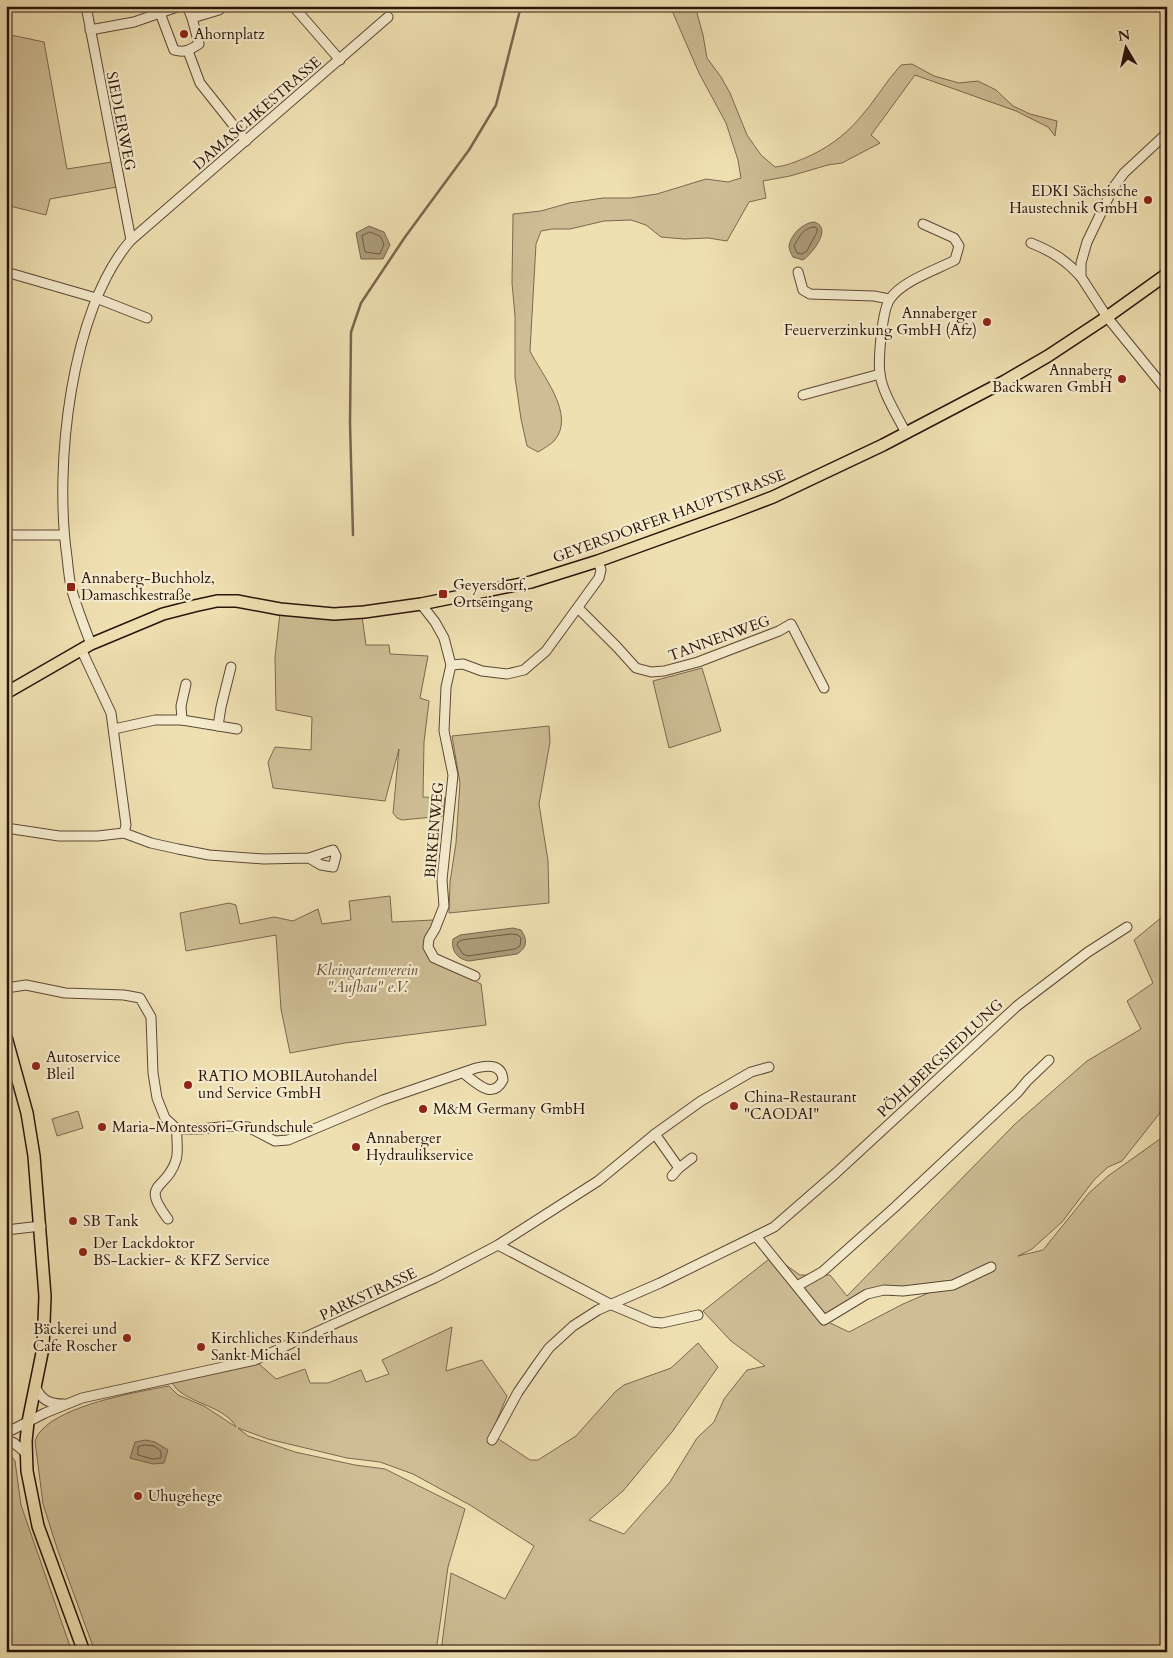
<svg xmlns="http://www.w3.org/2000/svg" width="1173" height="1658" font-family="Cardo,serif">
<style>
.green{fill:#cebd95;stroke:#7c6850;fill-rule:evenodd}
.water{fill:#ac9b79;stroke:#78654d}
.lines{fill:none;stroke-linecap:round;stroke-linejoin:round}
.shore{stroke:#6b5842;stroke-width:1}
.stream{stroke:#78654d;stroke-width:2.5}
.minor-casing{stroke:#5b4734;stroke-width:11}
.major-casing{stroke:#2a140a;stroke-width:14}
.minor{stroke:#f5ebcd;stroke-width:9}
.major{stroke:#efe0b2;stroke-width:11}
.poi-dot{fill:#8f2418;stroke:#f5ebcd;stroke-width:2}
.labels{text-anchor:middle;stroke-width:4.5;stroke-linejoin:round;paint-order:stroke}
.poi-label{font-size:15px;fill:#2a140a;stroke:#f5ebcd;text-anchor:start}
.street-label{font-size:15px;fill:#2a140a;stroke:#f5ebcd}
.park-label{font-size:15px;font-style:italic;fill:#634f3b;stroke:#f5ebcd}
</style>
<rect width="100%" height="100%" fill="#efe0b2"/>
<filter id="stains"><feTurbulence type="fractalNoise" baseFrequency=".004" numOctaves="4"/><feColorMatrix values="0 0 0 0 .2 0 0 0 0 .09 0 0 0 0 .02 0 0 0 .5 -.17"/></filter>
<radialGradient id="worn" r=".72"><stop offset=".6" stop-color="#630" stop-opacity="0"/><stop offset="1" stop-color="#630" stop-opacity=".3"/></radialGradient>
<g class="green">
<path d="M670,6H695L703,35L707,58L721,77L730,93L747,135L761,155L775,167C786,166 795,162 805,158C826,149 843,137 858,120C874,103 885,82 901,65L912,64L934,76L959,83L978,81L996,90L1013,106L1030,114L1057,121L1055,136L1048,127L1016,111L915,75L871,135L880,143L842,163L828,165L790,176L763,181L766,198L749,202L727,241L708,238L684,239L661,237L646,225L631,220L604,221L570,229H552L541,231L536,244L530,351C541,374 577,415 554,441C550,445 543,449 538,452L527,446L521,419L515,377V316L512,283L513,214L541,211L569,203L603,198H630L657,194L706,179L728,182L741,178L738,160L726,123L699,73Z"/>
<polygon points="6,34 44,42 67,169 112,162 117,187 50,199 46,215 6,205"/>
<polygon points="280,613 362,616 366,645 389,645 390,654 428,656 420,698 429,701 424,742 423,797 445,798 443,816 402,820 397,818 393,813 399,749 385,801 273,788 268,762 275,747 311,750 312,717 276,710 275,657"/>
<polygon points="702,668 721,731 669,748 653,681"/>
<polygon points="549,726 550,742 539,804 548,861 549,903 449,913 450,882 456,843 460,783 452,736"/>
<polygon points="390,896 392,922 434,920 426,939 433,960 481,984 486,1025 345,1043 290,1053 281,1009 276,935 186,951 180,913 229,903 236,905 240,924 274,917 293,921 318,909 322,924 351,920 349,901"/>
<path d="M1167,913V1104L1122,1161L1108,1167L1094,1180L1062,1222L1032,1249L1018,1256L1043,1250L1089,1193L1108,1176L1167,1134V1652H441L451,1573L505,1599L534,1546L470,1505L413,1474L380,1462L347,1458L268,1439L238,1428L248,1436L295,1452L355,1465L385,1469L465,1509L448,1567L436,1652H95L57,1548L43,1504L35,1441C46,1407 137,1392 169,1386L178,1395L204,1406L236,1427C226,1408 195,1404 179,1391C176,1389 174,1385 171,1382L258,1363L276,1379L305,1369L310,1383H328L361,1370L366,1382L389,1374L382,1360L452,1327L446,1371L482,1360L507,1396L491,1434L530,1460H538L576,1436L615,1392L624,1385L671,1368L698,1343L718,1367L672,1432L623,1491L589,1520L624,1534L670,1482L697,1438L714,1422L724,1399L747,1370L765,1366L731,1341L703,1311L773,1256L800,1275H830L847,1296L1015,1124L1087,1061L1141,1029L1127,1001L1153,983L1134,940ZM940,1288L903,1304L849,1332L824,1320L884,1290Z"/>
<polygon points="78,1111 83,1128 57,1136 52,1119"/>
<polygon points="6,1452 10,1454 15,1461 21,1505 72,1652 6,1652"/>
</g>
<g class="water">
<path d="M814,222C833,227 813,253 803,260L793,257C791,254 789,249 789,246C791,234 803,223 814,222Z"/>
<polygon points="369,226 384,232 390,245 383,259 361,259 356,233"/>
<path d="M513,928L521,930C528,940 527,948 517,954L469,961C457,959 451,951 453,939L460,935Z"/>
<polygon points="146,1440 155,1442 168,1450 164,1463 153,1464 130,1458 135,1442"/>
</g>
<g class="lines">
<g class="shore">
<path d="M814,227L817,228V232L807,251L802,254L797,253L794,246C799,237 803,228 814,227Z"/>
<polygon points="370,232 380,236 384,244 380,254 365,252 362,236"/>
<polygon points="512,934 518,935 521,938 520,946 515,949 468,956 463,954 457,945 458,942 462,940"/>
<polygon points="145,1445 154,1446 161,1451 161,1458 153,1459 138,1455 138,1447"/>
</g>
<polyline class="stream" points="353,535 350,423 351,332 361,303 405,237 469,150 496,105 521,6"/>
<defs>
<g id="minor">
<polyline points="86,6 131,240"/>
<polyline points="187,6 192,18 219,10 224,6"/>
<polyline points="293,6 340,60"/>
<path d="M160,13L174,50C185,53 190,50 199,44L192,18"/>
<polyline points="90,30 134,22 180,6"/>
<polyline points="188,51 200,83 246,141"/>
<polyline points="1167,133 1124,173 1113,188 1087,242 1081,263 1081,277 1107,317 1167,391"/>
<path d="M1031,243C1051,251 1066,260 1081,277"/>
<polyline points="6,272 96,298 147,318"/>
<polyline points="798,272 803,290 810,294 874,296 889,299"/>
<polyline points="803,395 880,374"/>
<path d="M906,433C898,417 882,392 880,374C878,360 882,310 890,299C902,281 936,270 955,260L959,246L954,238L923,224"/>
<polyline points="6,535 64,535"/>
<polyline points="421,604 435,622 444,638 451,665 446,687 444,731 453,775 442,880 444,906 435,929 429,939 428,947 434,958 475,976"/>
<polyline points="578,608 617,647 636,668 651,672 664,671 698,662 779,631 791,624 824,688"/>
<path d="M91,644C84,626 76,606 71,587C69,577 68,567 67,557C54,467 70,310 131,240L388,17"/>
<polyline points="81,649 111,713 126,825 124,833"/>
<polyline points="451,665 463,664 482,671 507,674 524,670 546,651 599,578 601,570 598,561"/>
<polyline points="182,720 181,706 186,684"/>
<polyline points="218,726 221,707 231,667"/>
<polyline points="114,729 155,720 182,720 237,729"/>
<polyline points="6,828 59,836 98,836 124,833 151,843 178,849 209,855 264,859 309,858 333,850 336,856 333,867 321,865 309,858"/>
<path d="M6,988L26,985L65,993L124,995L140,998L151,1017L153,1073L157,1098L165,1118L177,1129H201L229,1126L248,1127L275,1141L288,1140L383,1100L476,1068C488,1065 502,1064 503,1080C492,1101 476,1082 463,1073"/>
<polyline points="655,1134 679,1168"/>
<polyline points="672,1176 679,1168 692,1158"/>
<path d="M168,1219C139,1181 167,1191 176,1160C179,1151 176,1139 177,1129"/>
<polyline points="6,1230 41,1226"/>
<polyline points="756,1236 824,1320 867,1294 884,1290 903,1291 953,1285 991,1267"/>
<polyline points="498,1245 612,1305 652,1322 662,1323 698,1315"/>
<polyline points="797,1286 822,1272 895,1207 1018,1092 1027,1081 1049,1060"/>
<path d="M35,1386C41,1400 49,1404 64,1404"/>
<polyline points="6,1433 45,1413 82,1398 255,1360 435,1278 498,1245 598,1181 655,1134 701,1101 751,1072 769,1067"/>
<polyline points="6,1440 14,1443 26,1453"/>
<polyline points="492,1440 518,1392 536,1366 549,1348 573,1326 598,1310 660,1283 774,1227 836,1173 1017,1006 1088,952 1127,927"/>
</g>
<g id="major">
<polyline points="6,693 91,644 163,614 194,606 217,601 237,601 280,609 334,614 364,612 421,604 531,582 598,561 731,513 773,497 883,445 1005,381 1048,356 1107,317 1167,274"/>
<polyline points="6,1037 27,1113 34,1156 45,1296 43,1348 28,1422 26,1441 27,1471 38,1526 84,1652"/>
</g>
</defs>
<use href="#minor" class="minor-casing"/>
<use href="#major" class="major-casing"/>
<use href="#minor" class="minor"/>
<use href="#major" class="major"/>
</g>
<g class="poi-dot">
<circle cx="184" cy="34" r="5"/>
<circle cx="1148" cy="200" r="5"/>
<circle cx="987" cy="322" r="5"/>
<circle cx="1122" cy="379" r="5"/>
<rect x="66" y="582" width="10" height="10" rx="2.5"/>
<rect x="438" y="589" width="10" height="10" rx="2.5"/>
<circle cx="36" cy="1066" r="5"/>
<circle cx="188" cy="1085" r="5"/>
<circle cx="734" cy="1106" r="5"/>
<circle cx="423" cy="1109" r="5"/>
<circle cx="102" cy="1127" r="5"/>
<circle cx="356" cy="1147" r="5"/>
<circle cx="73" cy="1221" r="5"/>
<circle cx="83" cy="1252" r="5"/>
<circle cx="127" cy="1338" r="5"/>
<circle cx="201" cy="1347" r="5"/>
<circle cx="138" cy="1496" r="5"/>
</g>
<g class="labels">
<g class="poi-label">
<text x="194" y="39">Ahornplatz</text>
<text x="1138" y="196" text-anchor="end">EDKI Sächsische<tspan x="1138" dy="17">Haustechnik GmbH</tspan></text>
<text x="977" y="318" text-anchor="end">Annaberger<tspan x="977" dy="17">Feuerverzinkung GmbH (Afz)</tspan></text>
<text x="1112" y="375" text-anchor="end">Annaberg<tspan x="1112" dy="17">Backwaren GmbH</tspan></text>
<text x="81" y="583">Annaberg-Buchholz,<tspan x="81" dy="17">Damaschkestraße</tspan></text>
<text x="453" y="590">Geyersdorf,<tspan x="453" dy="17">Ortseingang</tspan></text>
<text x="46" y="1062">Autoservice<tspan x="46" dy="17">Bleil</tspan></text>
<text x="198" y="1081">RATIO MOBILAutohandel<tspan x="198" dy="17">und Service GmbH</tspan></text>
<text x="744" y="1102">China-Restaurant<tspan x="744" dy="17">"CAODAI"</tspan></text>
<text x="433" y="1114">M&amp;M Germany GmbH</text>
<text x="112" y="1132">Maria-Montessori-Grundschule</text>
<text x="366" y="1143">Annaberger<tspan x="366" dy="17">Hydraulikservice</tspan></text>
<text x="83" y="1226">SB Tank</text>
<text x="93" y="1248">Der Lackdoktor<tspan x="93" dy="17">BS-Lackier- &amp; KFZ Service</tspan></text>
<text x="117" y="1334" text-anchor="end">Bäckerei und<tspan x="117" dy="17">Cafe Roscher</tspan></text>
<text x="211" y="1343">Kirchliches Kinderhaus<tspan x="211" dy="17">Sankt Michael</tspan></text>
<text x="148" y="1501">Uhugehege</text>
</g>
<g class="street-label">
<text transform="translate(257 113) rotate(-41)" y="5">DAMASCHKESTRASSE</text>
<text transform="translate(121 121) rotate(79)" y="5">SIEDLERWEG</text>
<text transform="translate(669 516) rotate(-20)" y="5">GEYERSDORFER HAUPTSTRASSE</text>
<text transform="translate(719 638) rotate(-20)" y="5">TANNENWEG</text>
<text transform="translate(434 830) rotate(-85)" y="5">BIRKENWEG</text>
<text transform="translate(940 1058) rotate(-43)" y="5">PÖHLBERGSIEDLUNG</text>
<text transform="translate(368 1294) rotate(-25)" y="5">PARKSTRASSE</text>
</g>
<g class="park-label">
<text x="367" y="975">Kleingartenverein<tspan x="367" dy="17">"Aufbau" e.V.</tspan></text>
</g>
</g>
<rect width="1173" height="1658" fill="none" stroke="#efe0b2" stroke-width="25"/>
<rect x="8" y="8" width="1158" height="1643" fill="none" stroke="#2a140a" stroke-width="2.5"/>
<rect x="12" y="12" width="1148" height="1633" fill="none" stroke="#2a140a"/>
<g transform="translate(1126 48) rotate(351)" stroke="#f5ebcd" stroke-width="4" paint-order="stroke">
<path d="M0-4L9 19L0 12L-9 19Z" fill="#2a140a"/>
<text y="-8" font-size="14" font-weight="bold" text-anchor="middle" fill="#2a140a">N</text>
</g>
<rect width="100%" height="100%" filter="url(#stains)"/>
<rect width="100%" height="100%" fill="url(#worn)"/>
</svg>
